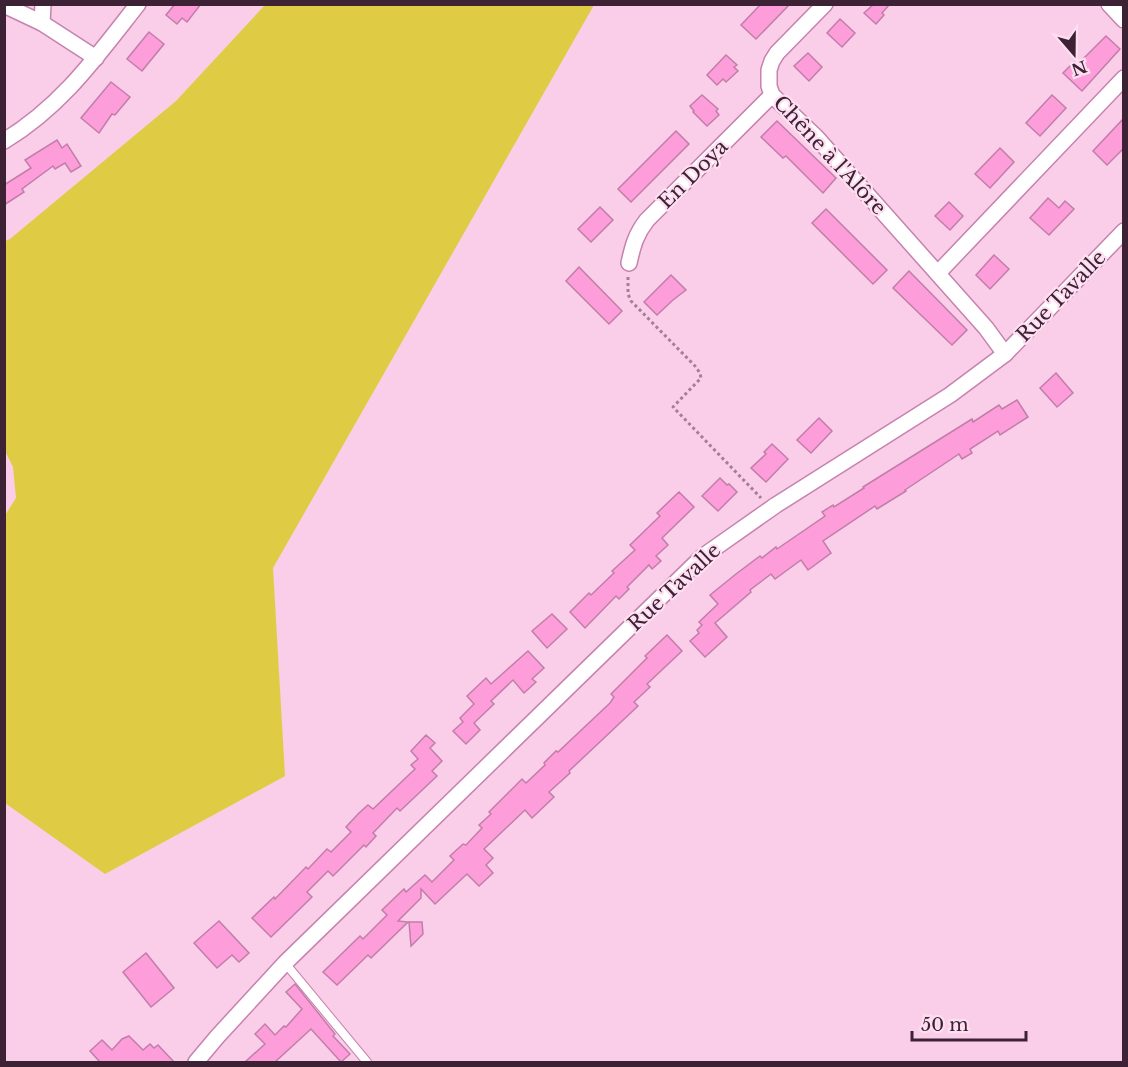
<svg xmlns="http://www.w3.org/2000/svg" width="1128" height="1067" font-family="'Libre Baskerville',serif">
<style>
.green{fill:#dfcc44}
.building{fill:#fd9edb;stroke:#c27da9;stroke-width:1.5}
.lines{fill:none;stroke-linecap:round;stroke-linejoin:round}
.service-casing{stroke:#c782ae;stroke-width:10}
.minor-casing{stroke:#c782ae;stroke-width:18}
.path{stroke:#a37e95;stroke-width:3;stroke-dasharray:3 3;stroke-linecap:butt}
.service{stroke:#fff;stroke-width:8}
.minor{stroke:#fff;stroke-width:15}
.labels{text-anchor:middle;stroke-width:4.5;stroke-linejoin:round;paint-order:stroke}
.street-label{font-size:20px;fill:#3d2134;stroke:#fedff1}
</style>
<rect width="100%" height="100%" fill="#facde8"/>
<polygon class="green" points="265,5 594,5 273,568 285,776 105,874 5,803 4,517 16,498 13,467 4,449 5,241 10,239 176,101"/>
<g class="building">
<polygon points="175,4 201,4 187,22 182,18 177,24 166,15"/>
<polygon points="761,4 790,4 756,39 741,25"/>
<polygon points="874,4 890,4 882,13 884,15 876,24 864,13"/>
<polygon points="840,19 855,33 842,47 827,33"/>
<polygon points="149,32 164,44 142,71 127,59"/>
<polygon points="1106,36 1120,49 1082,91 1063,73 1076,60 1079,63"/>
<polygon points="808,53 822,67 809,81 794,66"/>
<polygon points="726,55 737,65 734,67 738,71 726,82 723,79 717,85 707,75"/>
<polygon points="111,82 130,97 115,115 112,114 99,133 81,118"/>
<polygon points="702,95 718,109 716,111 719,115 707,126 693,112 694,111 690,106"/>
<polygon points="1052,95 1066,108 1040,136 1026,123"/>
<polygon points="1124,118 1124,148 1107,165 1093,151"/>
<polygon points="777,121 836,178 823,193 786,156 783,158 761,137"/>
<polygon points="676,131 689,144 631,202 618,189"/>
<polygon points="57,140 62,148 67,144 81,166 71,172 65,163 55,169 53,166 22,189 24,192 4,205 4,185 31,168 25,160"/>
<polygon points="1000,148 1014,162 990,188 975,174"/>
<polygon points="1048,198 1059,208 1065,201 1074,209 1049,235 1030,218"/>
<polygon points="949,202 963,216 950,230 935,216"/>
<polygon points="600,207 613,220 591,242 578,229"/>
<polygon points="826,209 887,270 873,284 812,223"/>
<polygon points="994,255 1009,269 990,289 976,275"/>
<polygon points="579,267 622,311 609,324 566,281"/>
<polygon points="909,271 967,330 952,345 893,288"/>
<polygon points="671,275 686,290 673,300 657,315 644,302"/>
<polygon points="1056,373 1073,393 1057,407 1040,388"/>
<polygon points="1017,400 1028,417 1000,435 998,431 970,449 972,453 962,459 959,454 905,490 906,491 877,509 875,506 823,541 831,553 808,570 801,560 775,579 771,574 750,590 751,592 715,623 727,637 705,657 690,641 699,633 697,630 702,625 699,622 718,604 710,595 736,574 760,556 762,558 776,547 777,549 825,516 822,512 833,505 834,507 864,488 863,487 972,419 973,422 999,405 1002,409"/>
<polygon points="819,418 832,431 811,453 797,440"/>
<polygon points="772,444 788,459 766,482 751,468 766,454 764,452"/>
<polygon points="720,478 727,485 729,484 737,492 718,511 702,496"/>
<polygon points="679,492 694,507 662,538 668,545 656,556 661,561 652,569 649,565 627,587 629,589 619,599 616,596 585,628 570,612 589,593 591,595 614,573 612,571 635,550 630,545 660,516 657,513"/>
<polygon points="552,614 567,629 547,648 532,631"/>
<polygon points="667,635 682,651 647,684 650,687 634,702 638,706 569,771 570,773 549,792 554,797 532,818 525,810 484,849 493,858 486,865 493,873 479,886 467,874 435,904 421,889 421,898 398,921 408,922 371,958 368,955 337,985 323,972 360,936 363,939 387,915 382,910 404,889 406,892 425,875 432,882 454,860 450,856 463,844 466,845 482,828 479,825 491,814 489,812 522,779 526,783 545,765 544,763 556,751 558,752 610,703 614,697 611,694 647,658 645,656"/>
<polygon points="528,651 544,668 532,679 536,682 524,693 513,680 491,701 494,704 474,723 480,730 466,744 453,731 463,722 460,718 474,704 467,696 486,678 491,684"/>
<polygon points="426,735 435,743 430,748 442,761 432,771 437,776 400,811 397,808 373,833 376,836 366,847 364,845 333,876 328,871 307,892 312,897 271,937 252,918 274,897 275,899 306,867 308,869 327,849 331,852 351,832 346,827 359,813 368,805 373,809 415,769 411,765 418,759 411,751"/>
<polygon points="219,921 249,953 239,962 232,955 217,968 194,943"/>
<polygon points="409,922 422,922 423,934 411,946"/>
<polygon points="146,953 174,988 151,1007 123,972"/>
<polygon points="295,984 335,1034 333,1036 350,1054 341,1062 311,1029 275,1062 245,1062 265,1044 255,1034 265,1024 275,1035 284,1026 286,1027 302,1009 286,992"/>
<polygon points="129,1036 143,1050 150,1044 154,1048 158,1045 174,1062 100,1062 90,1051 102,1040 112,1050 122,1039"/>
</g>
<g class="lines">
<defs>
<polyline id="service" points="285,963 367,1062"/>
<g id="minor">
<polyline points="825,4 777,53 772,61 769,70 769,86 772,95 817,138 986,328 1005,354"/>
<polyline points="1109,4 1124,20"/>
<polyline points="4,5 42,23 96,58"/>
<polyline points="42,23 43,4"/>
<path d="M4,141C62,106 97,56 138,4"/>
<path d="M629,263C633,245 636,234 647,220L772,95"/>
<polyline points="938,273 1124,78"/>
<polyline points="196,1062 217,1037 285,963 702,557 776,505 950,395 1005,354 1124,231"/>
</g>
</defs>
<use href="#service" class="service-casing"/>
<use href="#minor" class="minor-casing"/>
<polyline class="path" points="628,277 628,294 631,301 695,366 700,373 701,378 673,407 761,498"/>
<use href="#service" class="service"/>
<use href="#minor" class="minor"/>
</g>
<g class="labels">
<g class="street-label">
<text transform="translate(830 155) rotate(47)" y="7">Chêne à l'Alôre</text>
<text transform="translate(693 174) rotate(-45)" y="7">En Doya</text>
<text transform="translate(1061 296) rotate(-46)" y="7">Rue Tavalle</text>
<text transform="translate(674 587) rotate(-43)" y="7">Rue Tavalle</text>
</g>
</g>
<rect width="1128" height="1067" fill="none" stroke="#3d2134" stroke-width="12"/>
<g transform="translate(1074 54) rotate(160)" stroke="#fedff1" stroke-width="4.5" paint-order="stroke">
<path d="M0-4.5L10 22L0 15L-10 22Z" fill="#3d2134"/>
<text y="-9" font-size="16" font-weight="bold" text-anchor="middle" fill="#3d2134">N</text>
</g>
<path d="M912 1031v9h114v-9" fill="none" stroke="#3d2134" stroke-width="3"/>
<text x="921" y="1031" font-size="18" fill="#3d2134" stroke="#fedff1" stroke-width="4.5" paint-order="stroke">50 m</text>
</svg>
